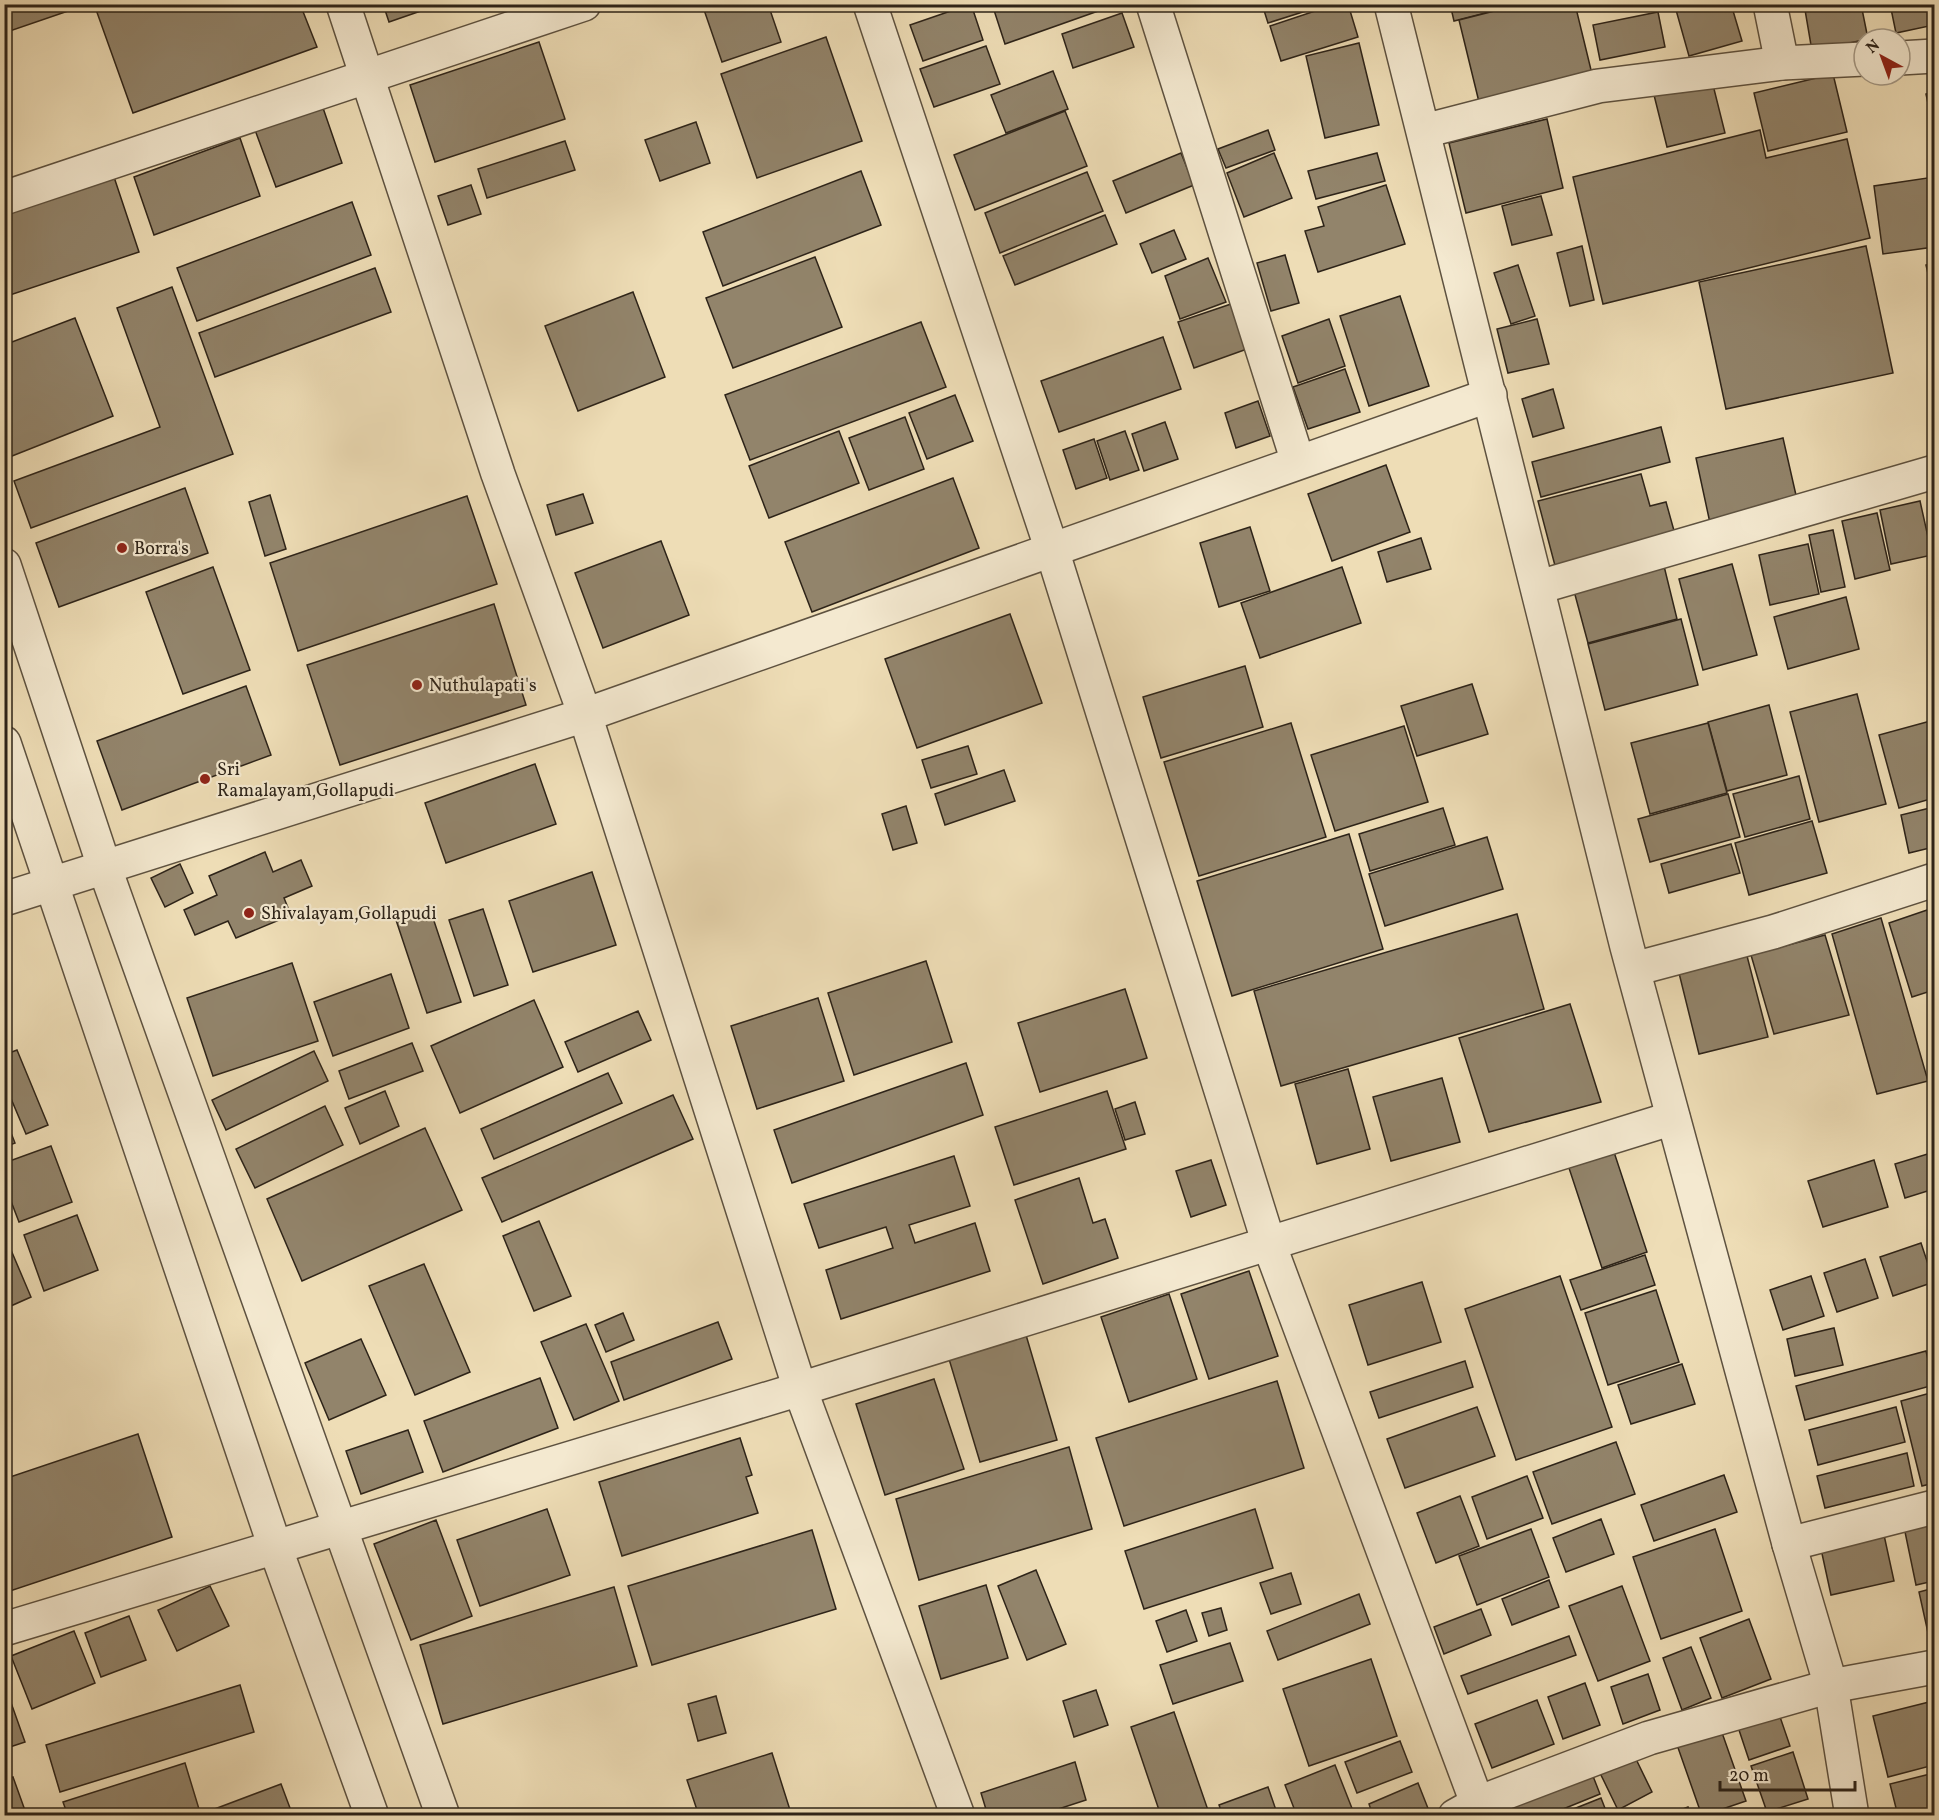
<svg xmlns="http://www.w3.org/2000/svg" width="1939" height="1820" font-family="Vollkorn,serif">
<style>
.building{fill:#92846b;stroke:#2e2419;stroke-width:1.5}
.lines{fill:none;stroke-linecap:round;stroke-linejoin:round}
.minor-casing{stroke:#5e5240;stroke-width:36}
.minor{stroke:#f4e9d0;stroke-width:33}
.poi-dot{fill:#8f2418;stroke:#f4e9d0;stroke-width:2}
.labels{text-anchor:middle;stroke-width:4.5;stroke-linejoin:round;paint-order:stroke}
.poi-label{font-size:18px;fill:#2e2419;stroke:#f4e9d0;text-anchor:start}
</style>
<rect width="100%" height="100%" fill="#eeddb6"/>
<filter id="stains"><feTurbulence type="fractalNoise" baseFrequency=".00333" numOctaves="4"/><feColorMatrix values="0 0 0 0 .2 0 0 0 0 .09 0 0 0 0 .02 0 0 0 .5 -.17"/></filter>
<radialGradient id="worn" r=".72"><stop offset=".6" stop-color="#630" stop-opacity="0"/><stop offset="1" stop-color="#630" stop-opacity=".3"/></radialGradient>
<g class="building">
<polygon points="4,4 69,4 71,10 4,33"/>
<polygon points="94,4 300,4 317,47 133,113"/>
<polygon points="383,4 441,4 389,22"/>
<polygon points="702,4 768,4 781,42 722,62"/>
<polygon points="971,4 983,40 923,61 910,25"/>
<polygon points="992,4 1118,4 1005,44"/>
<polygon points="1262,4 1328,4 1268,23"/>
<polygon points="1336,4 1348,4 1358,37 1281,61 1270,26"/>
<polygon points="1450,4 1500,4 1501,9 1454,21"/>
<polygon points="1522,4 1575,4 1592,74 1479,102 1459,20"/>
<polygon points="1693,4 1731,4 1742,41 1689,56 1676,10"/>
<polygon points="1804,4 1861,4 1868,39 1812,51"/>
<polygon points="1890,4 1934,4 1934,25 1896,33"/>
<polygon points="1658,12 1665,47 1600,60 1593,25"/>
<polygon points="1122,13 1134,47 1073,68 1062,34"/>
<polygon points="826,37 862,141 757,178 721,74"/>
<polygon points="539,42 565,119 435,162 410,85"/>
<polygon points="1359,43 1379,125 1325,138 1306,56"/>
<polygon points="986,46 1000,84 934,107 920,69"/>
<polygon points="1053,71 1068,109 1006,133 991,95"/>
<polygon points="1833,74 1847,132 1768,151 1754,93"/>
<polygon points="1712,81 1725,133 1667,147 1654,95"/>
<polygon points="1934,92 1934,131 1926,94"/>
<polygon points="322,105 342,163 276,187 255,130"/>
<polygon points="1065,111 1087,166 975,210 954,155"/>
<polygon points="1547,119 1563,188 1466,213 1449,143"/>
<polygon points="696,122 710,163 660,181 645,140"/>
<polygon points="1268,130 1275,150 1226,168 1218,149"/>
<polygon points="1760,130 1766,158 1847,139 1870,238 1603,304 1573,177"/>
<polygon points="240,138 260,196 154,235 134,177"/>
<polygon points="565,141 575,170 487,198 478,169"/>
<polygon points="1181,153 1194,185 1126,213 1113,181"/>
<polygon points="1274,153 1292,198 1244,217 1227,173"/>
<polygon points="1377,153 1385,181 1316,199 1308,171"/>
<polygon points="861,171 881,225 723,286 703,232"/>
<polygon points="1087,172 1103,211 1000,253 985,213"/>
<polygon points="114,177 139,252 4,297 4,214"/>
<polygon points="1934,177 1934,247 1883,254 1874,186"/>
<polygon points="471,185 481,214 448,225 438,196"/>
<polygon points="1386,185 1405,244 1318,272 1305,231 1324,226 1318,207"/>
<polygon points="1541,196 1552,235 1512,245 1502,206"/>
<polygon points="352,202 371,255 197,321 177,268"/>
<polygon points="1105,215 1117,244 1015,285 1003,256"/>
<polygon points="1174,230 1186,259 1152,273 1140,244"/>
<polygon points="1582,246 1594,300 1570,306 1557,253"/>
<polygon points="1866,246 1893,373 1726,409 1699,282"/>
<polygon points="1285,255 1299,303 1271,311 1257,263"/>
<polygon points="815,257 842,327 733,368 706,298"/>
<polygon points="1208,258 1226,302 1180,319 1165,276"/>
<polygon points="1934,263 1934,299 1926,265"/>
<polygon points="1518,265 1535,316 1511,324 1494,273"/>
<polygon points="375,268 391,312 215,377 199,333"/>
<polygon points="172,287 233,454 31,528 14,481 160,427 117,308"/>
<polygon points="633,292 665,377 578,411 545,326"/>
<polygon points="1400,296 1429,386 1369,406 1340,316"/>
<polygon points="1231,304 1247,349 1194,368 1178,322"/>
<polygon points="75,318 113,416 7,458 4,451 4,345"/>
<polygon points="1329,319 1345,366 1298,383 1282,336"/>
<polygon points="1537,319 1549,364 1508,373 1497,329"/>
<polygon points="921,322 946,387 750,460 725,395"/>
<polygon points="1163,337 1181,389 1059,432 1041,381"/>
<polygon points="1345,369 1360,412 1308,429 1293,387"/>
<polygon points="1553,389 1564,428 1533,437 1522,399"/>
<polygon points="955,395 973,441 927,459 909,413"/>
<polygon points="1258,401 1270,436 1236,448 1225,413"/>
<polygon points="905,417 924,469 869,490 849,438"/>
<polygon points="1165,422 1178,459 1144,471 1132,434"/>
<polygon points="1661,427 1670,462 1541,497 1532,462"/>
<polygon points="839,431 859,483 769,518 749,466"/>
<polygon points="1125,431 1139,470 1110,480 1097,441"/>
<polygon points="1783,438 1798,504 1710,523 1696,458"/>
<polygon points="1094,439 1107,478 1076,489 1063,450"/>
<polygon points="1386,465 1410,532 1332,561 1308,494"/>
<polygon points="1641,474 1650,506 1666,502 1678,545 1558,577 1538,501"/>
<polygon points="953,478 979,548 812,612 785,542"/>
<polygon points="185,488 208,553 59,607 36,543"/>
<polygon points="583,494 593,523 556,535 547,505"/>
<polygon points="270,495 286,549 265,556 249,502"/>
<polygon points="467,496 497,584 298,651 270,563"/>
<polygon points="1920,501 1932,555 1891,564 1880,510"/>
<polygon points="1877,513 1890,570 1855,579 1842,521"/>
<polygon points="1250,527 1270,591 1219,607 1200,543"/>
<polygon points="1833,530 1845,587 1821,592 1809,535"/>
<polygon points="1421,538 1431,569 1387,582 1378,552"/>
<polygon points="661,541 689,615 603,648 575,573"/>
<polygon points="1808,544 1819,594 1770,605 1759,555"/>
<polygon points="1732,564 1757,655 1703,670 1679,579"/>
<polygon points="1664,566 1677,619 1588,643 1574,591"/>
<polygon points="213,567 250,670 183,694 146,592"/>
<polygon points="1342,567 1361,623 1260,658 1241,603"/>
<polygon points="1846,597 1859,649 1788,669 1774,617"/>
<polygon points="494,604 526,705 340,765 307,665"/>
<polygon points="1010,614 1042,703 917,748 885,659"/>
<polygon points="1681,619 1698,685 1605,710 1588,644"/>
<polygon points="1245,666 1263,727 1161,758 1143,697"/>
<polygon points="1472,684 1488,734 1417,756 1401,706"/>
<polygon points="246,686 271,755 122,810 97,741"/>
<polygon points="1857,694 1886,804 1819,822 1790,712"/>
<polygon points="1769,705 1787,775 1727,791 1708,722"/>
<polygon points="1934,720 1934,798 1899,808 1879,735"/>
<polygon points="1291,723 1326,837 1199,876 1164,762"/>
<polygon points="1708,723 1727,793 1650,814 1631,743"/>
<polygon points="1404,726 1428,802 1335,831 1311,755"/>
<polygon points="968,746 977,774 931,788 922,760"/>
<polygon points="535,764 556,824 446,863 425,803"/>
<polygon points="1004,770 1015,801 945,825 935,794"/>
<polygon points="1799,776 1810,819 1745,837 1733,794"/>
<polygon points="1728,794 1740,837 1650,862 1638,819"/>
<polygon points="906,806 917,843 893,850 882,814"/>
<polygon points="1934,807 1934,847 1909,853 1901,815"/>
<polygon points="1443,808 1455,845 1370,871 1359,834"/>
<polygon points="1812,821 1827,873 1749,895 1735,843"/>
<polygon points="1349,834 1383,949 1232,996 1197,881"/>
<polygon points="1487,837 1503,889 1385,926 1369,874"/>
<polygon points="1731,844 1740,873 1669,893 1661,864"/>
<polygon points="265,852 273,872 301,860 312,886 284,898 291,915 236,938 228,921 195,935 184,910 217,895 209,876"/>
<polygon points="180,864 193,893 165,907 151,878"/>
<polygon points="592,872 616,945 533,972 509,901"/>
<polygon points="430,909 461,1002 427,1013 396,920"/>
<polygon points="483,909 508,985 474,996 449,920"/>
<polygon points="1930,909 1934,923 1934,990 1912,997 1889,923"/>
<polygon points="1517,914 1544,1009 1281,1086 1254,991"/>
<polygon points="1881,918 1928,1081 1877,1094 1832,934"/>
<polygon points="1825,935 1849,1015 1774,1034 1751,955"/>
<polygon points="1747,956 1768,1037 1699,1054 1679,973"/>
<polygon points="926,961 952,1042 854,1075 828,993"/>
<polygon points="292,963 318,1041 213,1076 187,998"/>
<polygon points="391,974 409,1028 333,1056 314,1002"/>
<polygon points="1125,989 1147,1058 1040,1092 1018,1023"/>
<polygon points="818,998 844,1081 757,1109 731,1026"/>
<polygon points="534,1000 563,1067 460,1113 431,1046"/>
<polygon points="1570,1004 1601,1102 1489,1132 1459,1038"/>
<polygon points="638,1011 651,1040 578,1072 565,1042"/>
<polygon points="412,1043 423,1071 349,1099 339,1071"/>
<polygon points="17,1050 48,1125 26,1134 4,1082 4,1055"/>
<polygon points="314,1051 328,1081 226,1130 212,1100"/>
<polygon points="966,1063 983,1115 792,1183 774,1130"/>
<polygon points="1348,1069 1370,1149 1317,1164 1295,1084"/>
<polygon points="608,1073 622,1103 494,1159 481,1129"/>
<polygon points="1442,1078 1460,1142 1391,1161 1373,1097"/>
<polygon points="385,1091 399,1126 360,1144 345,1108"/>
<polygon points="1107,1091 1126,1149 1014,1185 995,1127"/>
<polygon points="673,1095 693,1139 502,1222 482,1178"/>
<polygon points="1135,1102 1145,1134 1125,1140 1115,1109"/>
<polygon points="325,1106 343,1145 255,1188 236,1149"/>
<polygon points="4,1115 15,1143 4,1147"/>
<polygon points="425,1128 462,1210 302,1281 267,1199"/>
<polygon points="51,1146 72,1202 19,1222 4,1183 4,1163"/>
<polygon points="1613,1149 1647,1252 1602,1268 1568,1165"/>
<polygon points="1934,1152 1934,1189 1905,1198 1895,1164"/>
<polygon points="954,1156 970,1206 909,1225 915,1243 975,1223 990,1271 841,1319 826,1270 893,1248 886,1227 819,1248 804,1204"/>
<polygon points="1211,1160 1226,1205 1191,1217 1176,1171"/>
<polygon points="1874,1160 1888,1207 1823,1227 1808,1181"/>
<polygon points="1079,1178 1093,1223 1105,1219 1118,1258 1043,1284 1015,1200"/>
<polygon points="77,1215 98,1270 44,1291 24,1235"/>
<polygon points="539,1221 571,1296 534,1311 503,1236"/>
<polygon points="8,1243 31,1297 4,1309 4,1244"/>
<polygon points="1921,1243 1934,1282 1893,1296 1880,1257"/>
<polygon points="1645,1255 1655,1285 1581,1310 1570,1280"/>
<polygon points="1865,1259 1878,1298 1837,1312 1824,1273"/>
<polygon points="424,1264 470,1372 415,1395 369,1286"/>
<polygon points="1249,1271 1278,1356 1209,1379 1181,1294"/>
<polygon points="1560,1276 1612,1427 1516,1460 1465,1309"/>
<polygon points="1811,1276 1824,1316 1783,1330 1770,1290"/>
<polygon points="1422,1282 1441,1342 1368,1365 1349,1305"/>
<polygon points="1656,1290 1679,1362 1608,1385 1585,1313"/>
<polygon points="1169,1294 1197,1379 1129,1402 1101,1317"/>
<polygon points="623,1313 634,1340 606,1352 595,1325"/>
<polygon points="718,1322 732,1359 624,1400 611,1362"/>
<polygon points="586,1324 619,1401 574,1420 541,1342"/>
<polygon points="1834,1328 1843,1365 1795,1376 1787,1339"/>
<polygon points="1026,1335 1057,1440 980,1462 949,1359"/>
<polygon points="361,1339 386,1395 329,1420 305,1363"/>
<polygon points="1926,1351 1934,1385 1805,1420 1796,1386"/>
<polygon points="1465,1361 1473,1387 1379,1418 1370,1392"/>
<polygon points="1682,1364 1695,1404 1631,1424 1618,1385"/>
<polygon points="540,1378 558,1428 443,1472 424,1421"/>
<polygon points="934,1379 964,1469 885,1495 856,1404"/>
<polygon points="1277,1381 1304,1468 1124,1526 1096,1438"/>
<polygon points="1934,1392 1934,1483 1922,1486 1901,1401"/>
<polygon points="1477,1407 1495,1456 1405,1488 1387,1439"/>
<polygon points="1896,1407 1905,1442 1818,1465 1809,1430"/>
<polygon points="408,1430 423,1472 361,1494 346,1451"/>
<polygon points="138,1434 172,1537 4,1593 4,1479"/>
<polygon points="740,1438 752,1475 746,1477 758,1513 622,1556 599,1482"/>
<polygon points="1616,1442 1635,1494 1552,1524 1533,1472"/>
<polygon points="1069,1447 1092,1529 919,1580 896,1499"/>
<polygon points="1907,1453 1914,1486 1825,1508 1817,1476"/>
<polygon points="1724,1475 1737,1512 1654,1541 1641,1505"/>
<polygon points="1527,1476 1543,1518 1487,1539 1472,1497"/>
<polygon points="1460,1496 1479,1546 1436,1563 1417,1513"/>
<polygon points="547,1509 570,1575 480,1606 457,1540"/>
<polygon points="1255,1509 1273,1568 1144,1609 1125,1551"/>
<polygon points="1601,1519 1614,1554 1566,1572 1553,1538"/>
<polygon points="436,1520 472,1616 411,1640 374,1544"/>
<polygon points="1934,1520 1934,1581 1916,1585 1904,1527"/>
<polygon points="1531,1529 1549,1577 1477,1605 1459,1556"/>
<polygon points="1715,1529 1742,1611 1661,1639 1633,1557"/>
<polygon points="812,1530 836,1609 652,1665 628,1586"/>
<polygon points="1884,1535 1894,1581 1831,1595 1821,1549"/>
<polygon points="1036,1570 1066,1644 1027,1660 998,1586"/>
<polygon points="1291,1573 1301,1604 1271,1614 1260,1583"/>
<polygon points="1549,1580 1559,1607 1512,1625 1502,1599"/>
<polygon points="986,1585 1008,1658 941,1679 919,1606"/>
<polygon points="210,1586 229,1626 177,1651 158,1610"/>
<polygon points="1622,1586 1650,1661 1598,1681 1569,1606"/>
<polygon points="614,1587 637,1666 443,1724 420,1645"/>
<polygon points="1934,1588 1934,1660 1919,1592"/>
<polygon points="1359,1594 1370,1624 1278,1660 1267,1631"/>
<polygon points="1221,1608 1227,1630 1209,1636 1202,1613"/>
<polygon points="1481,1609 1491,1635 1444,1654 1434,1627"/>
<polygon points="1186,1610 1197,1641 1167,1652 1156,1621"/>
<polygon points="129,1616 146,1660 101,1677 85,1633"/>
<polygon points="1749,1619 1771,1679 1722,1698 1700,1638"/>
<polygon points="74,1631 95,1683 32,1709 11,1656"/>
<polygon points="1569,1636 1576,1655 1468,1694 1461,1676"/>
<polygon points="1230,1643 1243,1681 1173,1704 1160,1665"/>
<polygon points="1691,1647 1711,1698 1682,1710 1663,1658"/>
<polygon points="1371,1659 1397,1736 1309,1766 1283,1689"/>
<polygon points="1648,1674 1660,1710 1623,1724 1611,1687"/>
<polygon points="1585,1683 1600,1725 1563,1739 1548,1697"/>
<polygon points="240,1685 254,1732 60,1792 46,1745"/>
<polygon points="1096,1690 1108,1725 1074,1737 1063,1701"/>
<polygon points="716,1696 726,1733 698,1741 688,1704"/>
<polygon points="9,1697 25,1742 4,1749 4,1698"/>
<polygon points="1537,1700 1554,1744 1492,1768 1475,1724"/>
<polygon points="1933,1701 1934,1765 1888,1777 1873,1716"/>
<polygon points="1778,1711 1790,1746 1749,1760 1737,1724"/>
<polygon points="1174,1712 1210,1816 1161,1816 1131,1727"/>
<polygon points="1720,1727 1746,1801 1702,1816 1676,1742"/>
<polygon points="1400,1741 1412,1772 1357,1793 1345,1762"/>
<polygon points="1793,1752 1808,1799 1767,1812 1751,1766"/>
<polygon points="772,1753 790,1810 773,1816 699,1816 687,1780"/>
<polygon points="1634,1755 1652,1792 1618,1810 1600,1773"/>
<polygon points="1075,1762 1086,1800 1037,1816 988,1816 981,1793"/>
<polygon points="185,1763 199,1809 180,1816 68,1816 63,1802"/>
<polygon points="1335,1765 1355,1816 1297,1816 1285,1785"/>
<polygon points="1589,1766 1600,1794 1546,1816 1504,1816 1499,1801"/>
<polygon points="1934,1773 1934,1816 1898,1816 1890,1784"/>
<polygon points="13,1777 27,1816 4,1816 4,1780"/>
<polygon points="1418,1783 1431,1816 1373,1816 1369,1804"/>
<polygon points="281,1784 293,1816 196,1816"/>
<polygon points="1268,1787 1278,1816 1223,1816 1219,1805"/>
<polygon points="1601,1798 1608,1816 1562,1816 1561,1814"/>
<polygon points="1688,1807 1691,1816 1665,1816"/>
</g>
<g class="lines">
<defs>
<g id="minor">
<polyline points="343,4 498,474 585,715 800,1389 958,1816"/>
<polyline points="870,4 1052,550 1269,1244 1482,1816"/>
<polyline points="1153,4 1298,462"/>
<polyline points="1391,4 1627,947 1789,1544 1831,1686 1852,1816"/>
<polyline points="1770,4 1782,63 1864,59"/>
<polyline points="1900,58 1934,56"/>
<polyline points="1424,131 1598,86 1782,63"/>
<polyline points="4,198 584,4"/>
<polyline points="4,565 104,866 443,1816"/>
<polyline points="1539,587 1934,472"/>
<polyline points="4,743 275,1547 372,1816"/>
<polyline points="4,899 585,715 1490,395"/>
<polyline points="1634,969 1773,932 1934,880"/>
<polyline points="1789,1544 1934,1507"/>
<polyline points="4,1629 800,1389 1673,1118"/>
<polyline points="1455,1816 1478,1803 1649,1738 1831,1686 1934,1667"/>
</g>
</defs>
<use href="#minor" class="minor-casing"/>
<use href="#minor" class="minor"/>
</g>
<g class="poi-dot">
<circle cx="122" cy="548" r="6"/>
<circle cx="417" cy="685" r="6"/>
<circle cx="205" cy="779" r="6"/>
<circle cx="249" cy="913" r="6"/>
</g>
<g class="labels">
<g class="poi-label">
<text x="134" y="554">Borra's</text>
<text x="429" y="691">Nuthulapati's</text>
<text x="217" y="775">Sri<tspan x="217" dy="21">Ramalayam,Gollapudi</tspan></text>
<text x="261" y="919">Shivalayam,Gollapudi</text>
</g>
</g>
<rect width="1939" height="1820" fill="none" stroke="#eeddb6" stroke-width="24"/>
<rect x="6" y="6" width="1927" height="1808" fill="none" stroke="#2e2419" stroke-width="3"/>
<rect x="12" y="12" width="1915" height="1796" fill="none" stroke="#2e2419" stroke-width="1.5"/>
<g transform="translate(1882 57) rotate(319)"><circle r="28" fill="#f4e9d0" stroke="#a59a87" stroke-width="1.5"/>
<path d="M0-4.5L10 22L0 15L-10 22Z" fill="#8f2418"/>
<text y="-9" font-size="16" font-weight="bold" text-anchor="middle" fill="#2e2419">N</text>
</g>
<path d="M1720 1781v9h135v-9" fill="none" stroke="#2e2419" stroke-width="3"/>
<text x="1729" y="1781" font-size="18" fill="#2e2419" stroke="#f4e9d0" stroke-width="4.5" paint-order="stroke">20 m</text>
<rect width="100%" height="100%" filter="url(#stains)"/>
<rect width="100%" height="100%" fill="url(#worn)"/>
</svg>
